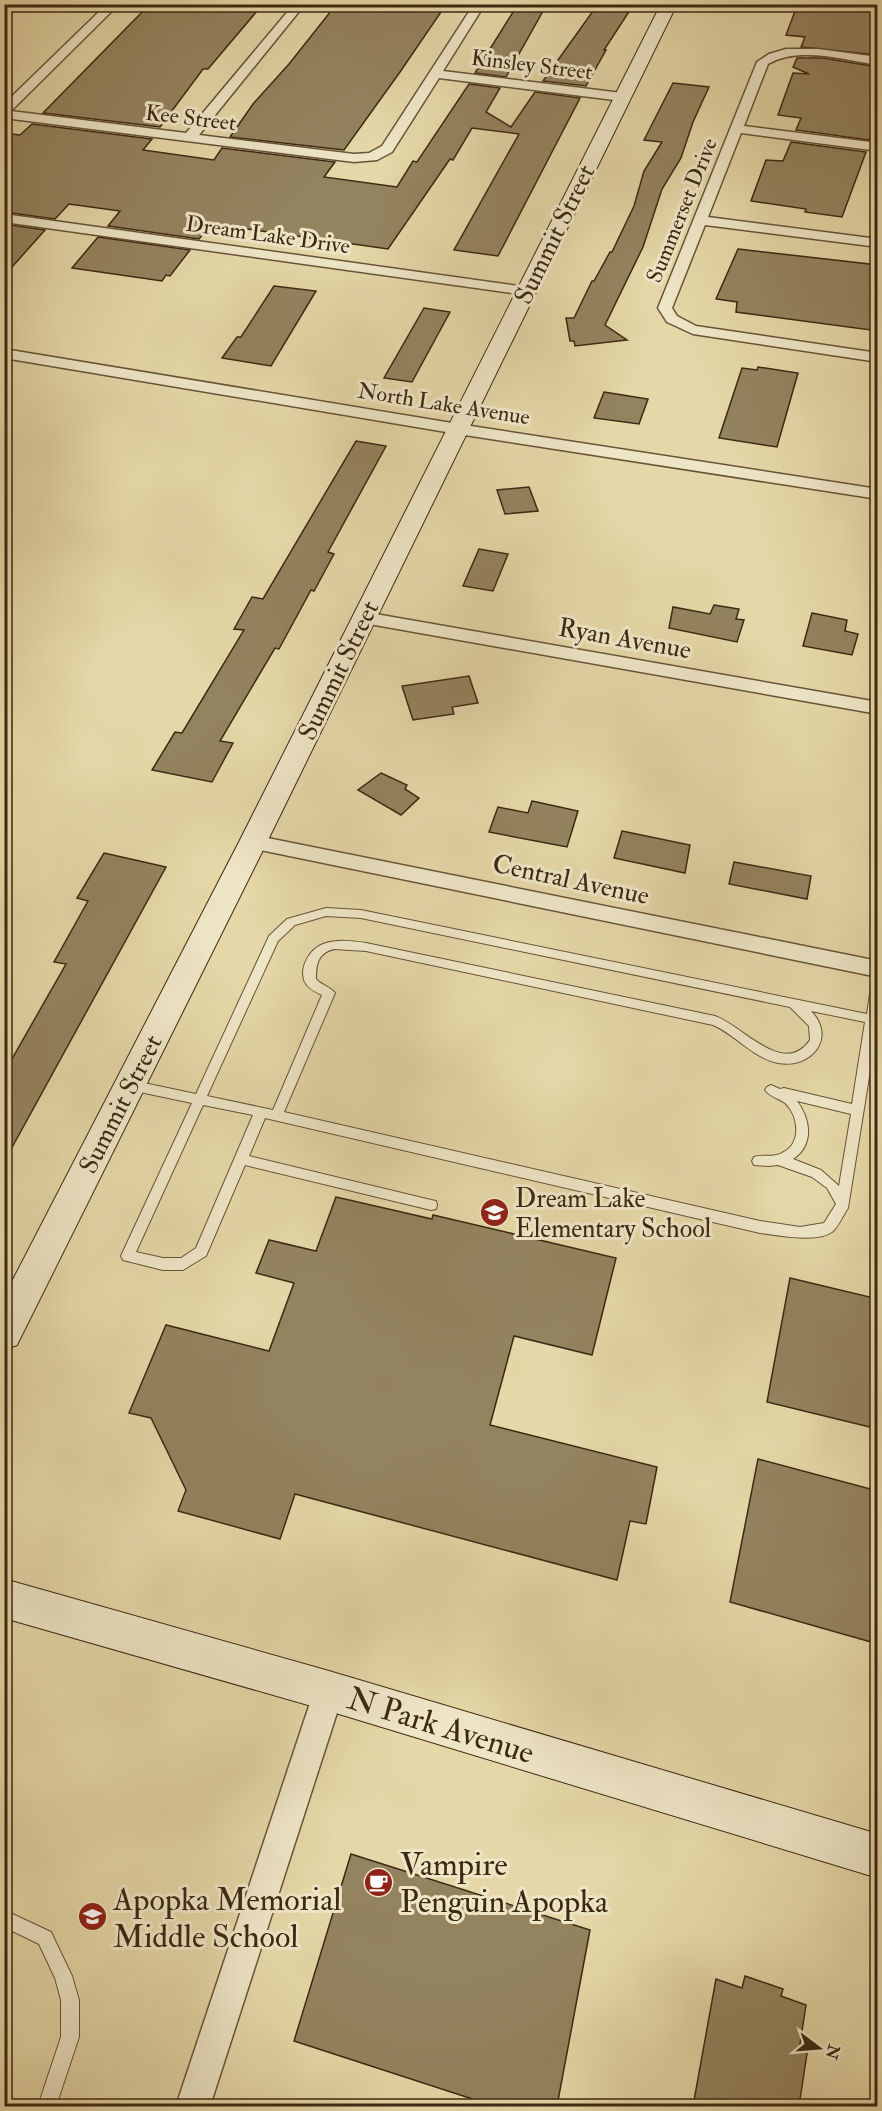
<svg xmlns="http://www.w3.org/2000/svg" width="882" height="2111" font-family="'IM FELL Double Pica',serif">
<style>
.building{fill:#94835f;stroke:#3c2912;stroke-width:1.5}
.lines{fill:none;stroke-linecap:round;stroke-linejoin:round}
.lane-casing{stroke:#665437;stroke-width:2}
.street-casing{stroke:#665437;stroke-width:3}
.secondary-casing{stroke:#3c2912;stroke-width:2}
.lane{fill:#eee5c6;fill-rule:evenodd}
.street{fill:#eee5c6;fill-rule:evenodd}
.secondary{fill:#eee5c6;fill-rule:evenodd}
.labels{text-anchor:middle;stroke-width:6;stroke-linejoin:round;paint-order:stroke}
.far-street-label{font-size:22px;fill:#3c2912;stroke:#eee5c6}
.street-label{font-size:26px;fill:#3c2912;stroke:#eee5c6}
.poi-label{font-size:26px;fill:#3c2912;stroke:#eee5c6;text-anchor:start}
.near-street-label{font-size:32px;fill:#3c2912;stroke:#eee5c6}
.near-poi-label{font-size:32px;fill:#3c2912;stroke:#eee5c6;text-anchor:start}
</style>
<rect width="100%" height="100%" fill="#e5d7a7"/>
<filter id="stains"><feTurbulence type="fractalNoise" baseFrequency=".00333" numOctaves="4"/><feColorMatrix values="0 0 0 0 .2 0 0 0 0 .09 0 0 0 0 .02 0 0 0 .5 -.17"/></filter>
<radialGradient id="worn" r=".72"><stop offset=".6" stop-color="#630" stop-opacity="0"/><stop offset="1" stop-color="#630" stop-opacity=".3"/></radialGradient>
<g class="building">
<polygon points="150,4 263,4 208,69 203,69 160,127 43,113"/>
<polygon points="340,4 442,4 437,11 441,12 400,72 344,150 230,137 253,104 289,64 331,11 334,11"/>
<polygon points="518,4 547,4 506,77 475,73"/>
<polygon points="598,4 634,4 604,50 606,50 586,86 543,81"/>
<polygon points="805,4 878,4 878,55 801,47 805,37 786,35 797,6"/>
<polygon points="797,58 822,58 878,67 878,111 869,140 796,130 801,118 778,115 793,73 809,74 793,67"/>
<polygon points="673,83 709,87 693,122 681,158 662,189 643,247 605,325 627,340 575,346 574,341 570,341 566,318 574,318 592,281 594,281 610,252 612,252 634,206 644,171 662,142 644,140"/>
<polygon points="469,84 500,88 486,112 511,127 535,92 580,98 498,256 454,250 519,134 472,128 453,160 450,159 388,249 212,224 199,239 108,226 120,211 69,204 55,219 4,212 4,133 20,135 32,124 152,139 143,150 214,160 222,148 335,162 324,177 397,187 413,161 417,162"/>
<polygon points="791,142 866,152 842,217 805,212 806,209 751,201 766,160 783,161"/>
<polygon points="4,224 45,230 4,276"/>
<polygon points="98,237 190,250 170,276 166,275 162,281 72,268"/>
<polygon points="738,249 878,265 878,331 736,312 737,302 716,299"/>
<polygon points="274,286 316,291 271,366 222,358 237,337 241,337"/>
<polygon points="424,308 450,312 412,382 384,378"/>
<polygon points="758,367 798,373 777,447 719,438 742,368 757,370"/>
<polygon points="604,392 648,399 639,424 594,418"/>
<polygon points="356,441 386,446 328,552 334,554 314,591 311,590 279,649 275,648 220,741 233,743 212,782 152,770 175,732 182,733 244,630 234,629 252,597 263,599"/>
<polygon points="529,487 538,511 505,514 497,490"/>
<polygon points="479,549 508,554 493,591 463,586"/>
<polygon points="714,605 739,609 736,619 744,620 737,642 669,628 673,607 710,614"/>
<polygon points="812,613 847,620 845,631 858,634 852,655 803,646"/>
<polygon points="469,676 478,703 452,707 454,714 413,720 402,686"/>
<polygon points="381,773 407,785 405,789 419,798 401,815 358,790"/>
<polygon points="532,801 578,811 567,847 489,832 498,807 528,813"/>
<polygon points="622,831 690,845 685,873 614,858"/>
<polygon points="104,853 166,867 4,1162 4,1073 66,964 54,962 88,901 77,898"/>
<polygon points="734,862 811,876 807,899 729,884"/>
<polygon points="336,1197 432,1219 433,1215 616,1258 592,1355 514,1336 490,1425 657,1467 646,1524 630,1521 617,1580 295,1494 280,1539 178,1511 186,1490 151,1418 129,1413 166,1325 269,1351 294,1283 256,1273 269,1240 316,1251"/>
<polygon points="790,1278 878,1299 878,1429 767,1402"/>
<polygon points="758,1459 878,1491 878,1644 730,1602"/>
<polygon points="351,1854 590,1930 557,2106 494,2106 294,2041"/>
<polygon points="745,1976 783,1989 781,1996 806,2005 800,2044 808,2047 799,2106 693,2106 716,1979 742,1988"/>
</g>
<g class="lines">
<defs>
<g id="lane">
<path d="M326,908L361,910L867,1014L872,980L878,976V1021L848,1208C843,1215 838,1228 832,1232C817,1243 777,1235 760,1233L265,1118L249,1156L431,1200L436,1201L437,1205L436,1209L431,1210L245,1165L206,1256L183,1270H163L123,1260L121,1256L192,1103L130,1090L126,1088L124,1085L126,1082L130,1080L196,1094L269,936L287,919ZM326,916L361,918L790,1007L809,1026L810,1040C784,1078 743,1026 715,1016L366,943C352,941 337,939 323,944C310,949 300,966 304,980C307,988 315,992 322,995L273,1110L207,1096L278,941L295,925ZM334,949L366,951L713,1025C736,1035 753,1058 778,1063C811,1069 837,1038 811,1011L865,1022L852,1104L784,1088L780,1089L771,1085L767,1087L765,1090C770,1097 778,1098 785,1103C799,1116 802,1144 782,1153C773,1158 763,1154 754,1157L752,1161L754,1165L768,1166L778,1165L812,1177L827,1188L836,1204L824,1223L800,1227L760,1221L284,1112L335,993C331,987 321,985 316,979C316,964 318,953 334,949ZM797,1101L851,1114L839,1186L821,1170L793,1159C814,1145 811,1120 797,1101ZM203,1105L253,1115L196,1248L181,1258H163L136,1252Z"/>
<polygon points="4,1910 51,1932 72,1976 79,2000 79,2037 56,2106 38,2106 61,2037 61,2000 55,1978 39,1944 4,1927"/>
</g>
<g id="street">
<polygon points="107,4 119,4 11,111 186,133 294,4 305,4 199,135 354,154 369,153 382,146 474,4 485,4 443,71 622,93 628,97 622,101 439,78 392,152 377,160 354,162 4,118 4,104"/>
<path d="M786,49H818L878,57V65C844,60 799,46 768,64L744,126L878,143V151L741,133L708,217L878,239V247L705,225L672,308L677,316L696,326L878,353V362L693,334L667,322L658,308L757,62L769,54Z"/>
<polygon points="4,214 526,287 533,291 526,295 4,222"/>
<polygon points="4,349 458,424 878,489 878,499 458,434 4,358"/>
<polygon points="364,612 878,702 878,714 358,622 355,618 358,614"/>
<polygon points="253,835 878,961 878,977 246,847 243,842 246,837"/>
<polygon points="329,1676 339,1681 344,1691 210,2106 176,2106 314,1691 319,1681"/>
</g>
<g id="secondary">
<polygon points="661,4 677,4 267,842 17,1345 4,1350 4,1297 239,842"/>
<polygon points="4,1579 329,1671 878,1834 878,1878 329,1711 4,1618"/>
</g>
</defs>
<use href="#lane" class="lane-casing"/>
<use href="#street" class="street-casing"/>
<use href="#secondary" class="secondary-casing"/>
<use href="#lane" class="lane"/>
<use href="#street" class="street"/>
<use href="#secondary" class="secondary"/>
</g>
<defs>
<symbol id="school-disc" viewBox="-11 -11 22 22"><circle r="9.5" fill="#8f2418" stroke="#eee5c6"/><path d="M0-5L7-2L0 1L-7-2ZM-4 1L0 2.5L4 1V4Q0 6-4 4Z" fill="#fff"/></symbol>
<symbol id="cafe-disc" viewBox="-11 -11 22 22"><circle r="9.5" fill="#8f2418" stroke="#eee5c6"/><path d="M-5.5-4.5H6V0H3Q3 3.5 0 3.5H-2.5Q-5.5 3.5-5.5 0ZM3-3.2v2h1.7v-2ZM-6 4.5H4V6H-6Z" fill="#fff"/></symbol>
</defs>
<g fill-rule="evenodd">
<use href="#school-disc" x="478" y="1196" width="33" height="33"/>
<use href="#cafe-disc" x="362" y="1866" width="33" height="33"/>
<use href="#school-disc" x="76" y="1900" width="33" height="33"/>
</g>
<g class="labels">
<g class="far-street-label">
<text transform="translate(532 64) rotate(7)" y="8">Kinsley Street</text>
<text transform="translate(191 117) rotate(7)" y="8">Kee Street</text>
<text transform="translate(681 210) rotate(-68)" y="8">Summerset Drive</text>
<text transform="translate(268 234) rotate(8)" y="8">Dream Lake Drive</text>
<text transform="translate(444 403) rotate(9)" y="8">North Lake Avenue</text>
</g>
<g class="street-label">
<text transform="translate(554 234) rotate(-64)" y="9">Summit Street</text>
<text transform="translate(625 638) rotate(10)" y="9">Ryan Avenue</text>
<text transform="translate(338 670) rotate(-64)" y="9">Summit Street</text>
<text transform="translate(571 879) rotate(12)" y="9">Central Avenue</text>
<text transform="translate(120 1104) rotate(-63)" y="9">Summit Street</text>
</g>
<g class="poi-label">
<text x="515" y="1207">Dream Lake<tspan x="515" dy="30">Elementary School</tspan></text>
</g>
<g class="near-street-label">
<text transform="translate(441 1725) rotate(17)" y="11">N Park Avenue</text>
</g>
<g class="near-poi-label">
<text x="400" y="1875">Vampire<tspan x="400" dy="37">Penguin Apopka</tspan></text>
<text x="113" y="1910">Apopka Memorial<tspan x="113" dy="37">Middle School</tspan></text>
</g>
</g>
<rect width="882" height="2111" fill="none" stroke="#e5d7a7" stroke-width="24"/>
<rect x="6" y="6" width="870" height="2099" fill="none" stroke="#3c2912" stroke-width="3"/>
<rect x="12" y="12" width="858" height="2087" fill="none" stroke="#3c2912" stroke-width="1.5"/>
<g transform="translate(819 2048) rotate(106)" stroke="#eee5c6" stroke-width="4.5" paint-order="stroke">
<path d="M0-4.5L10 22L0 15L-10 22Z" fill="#3c2912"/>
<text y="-9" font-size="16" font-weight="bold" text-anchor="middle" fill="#3c2912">N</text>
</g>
<rect width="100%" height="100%" filter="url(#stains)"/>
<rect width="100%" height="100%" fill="url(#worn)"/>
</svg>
